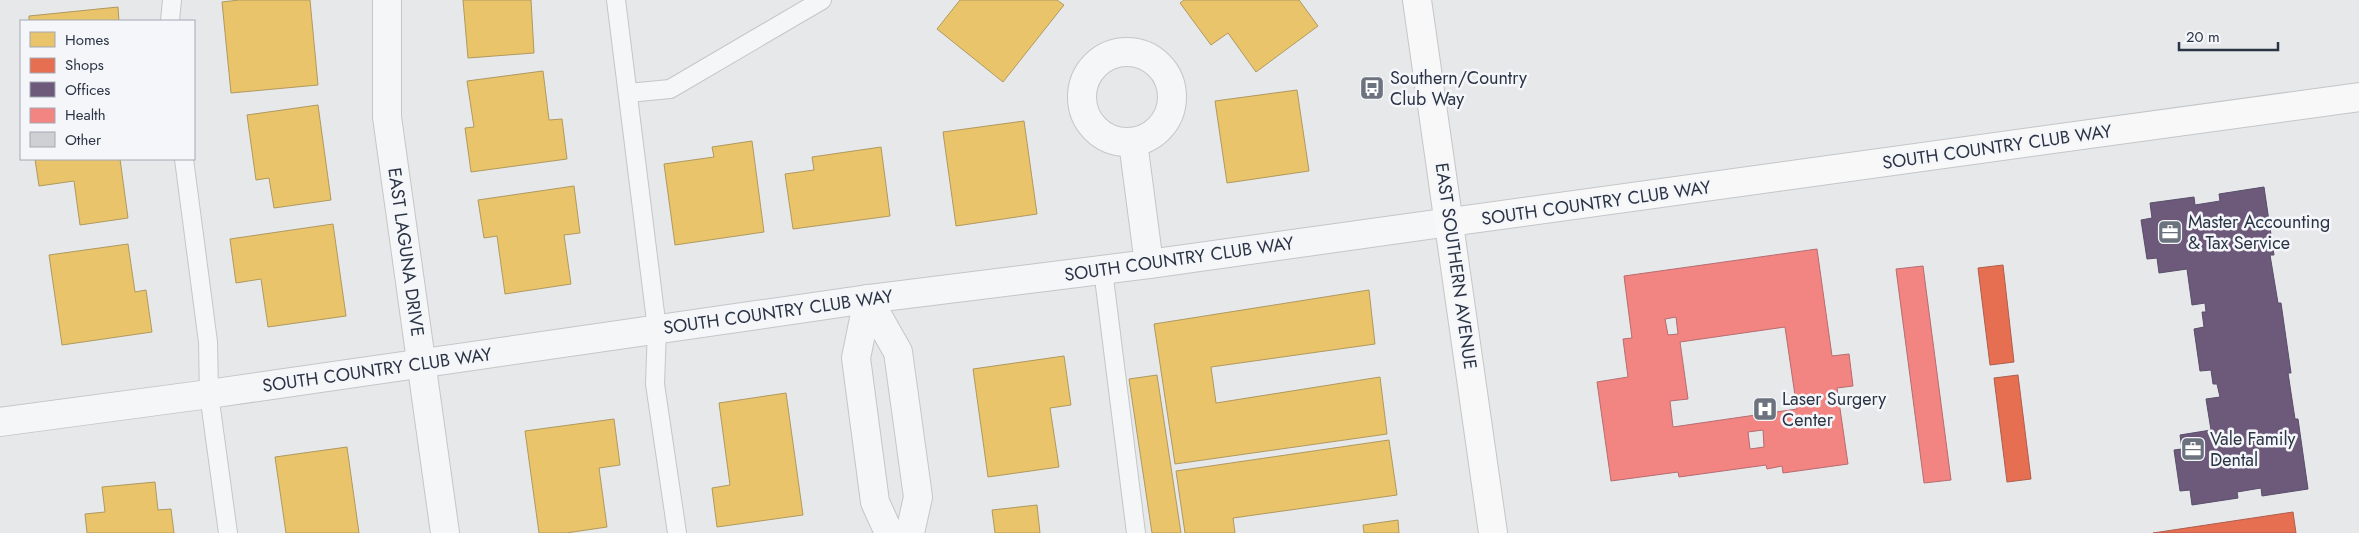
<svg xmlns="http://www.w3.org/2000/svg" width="2359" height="533" font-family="Jost,sans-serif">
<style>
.homes{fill:#e9c46a;stroke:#b0995f}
.shops{fill:#e76f51;stroke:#af5d4d}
.offices{fill:#6d597a;stroke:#594e6a}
.health{fill:#f28482;stroke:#b66c70;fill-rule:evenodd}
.building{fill:#ced0d3}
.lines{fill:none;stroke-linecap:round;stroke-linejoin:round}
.lane-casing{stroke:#c4c6c8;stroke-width:20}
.street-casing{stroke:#c4c6c8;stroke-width:30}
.secondary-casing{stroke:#c4c6c8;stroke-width:30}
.lane{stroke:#f5f6f7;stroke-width:18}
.street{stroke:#f5f6f7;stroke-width:28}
.secondary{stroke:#f8f8f8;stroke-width:28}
.labels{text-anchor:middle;stroke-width:5;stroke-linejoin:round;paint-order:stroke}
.poi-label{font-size:18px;fill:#2b3445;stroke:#f4f6f9;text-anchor:start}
.street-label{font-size:18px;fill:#2b3445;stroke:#f4f6f9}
</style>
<rect width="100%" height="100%" fill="#e6e8ea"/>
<g class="homes">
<polygon points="239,0 310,0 318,85 231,93 222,2"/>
<polygon points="463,0 531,0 534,53 468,58"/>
<polygon points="960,0 1057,0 1064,5 1003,82 937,29"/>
<polygon points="1184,0 1299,0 1318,26 1256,72 1228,33 1211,45 1180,3"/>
<polygon points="118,7 119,21 29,21 29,16"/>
<polygon points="543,71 549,120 562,119 567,159 471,172 465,128 474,127 467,81"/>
<polygon points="1297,90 1309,171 1227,183 1215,101"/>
<polygon points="318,105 331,200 274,208 269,178 256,180 247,115"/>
<polygon points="1024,121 1037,214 956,226 943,132"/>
<polygon points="752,141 764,232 675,245 664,164 714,157 712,147"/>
<polygon points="881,147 890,216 793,229 785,174 814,170 812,157"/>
<polygon points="35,159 120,159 128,218 80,225 74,181 39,186"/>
<polygon points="574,186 580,233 564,235 571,284 505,294 497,236 484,238 478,200"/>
<polygon points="333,224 346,316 268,327 261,279 236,283 230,239"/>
<polygon points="128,244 135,292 146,290 152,332 62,345 49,255"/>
<polygon points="1369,290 1375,344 1211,367 1216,403 1380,377 1387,434 1175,464 1154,324"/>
<polygon points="1064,356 1071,405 1050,408 1059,467 988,477 973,369"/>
<polygon points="1157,375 1181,533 1152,533 1129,379"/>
<polygon points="786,393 803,515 717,527 712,488 730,485 719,403"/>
<polygon points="614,419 620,465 599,468 607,527 566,533 539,533 525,431"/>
<polygon points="1389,440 1397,495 1233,518 1235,533 1185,533 1176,471"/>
<polygon points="347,447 359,533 286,533 275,457"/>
<polygon points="155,482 158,510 171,509 174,533 87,533 85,514 105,512 102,487"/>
<polygon points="1037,505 1040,533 995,533 992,510"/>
<polygon points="1398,520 1399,533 1364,533 1363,525"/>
</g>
<g class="shops">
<polygon points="2003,265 2014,362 1990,365 1978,268"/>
<polygon points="2018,375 2031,479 2007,482 1994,378"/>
<polygon points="2293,512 2296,533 2153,533"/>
</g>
<polygon class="offices" points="2264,187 2274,255 2270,255 2278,303 2281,303 2291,373 2288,373 2295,419 2298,419 2308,489 2262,496 2261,488 2237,492 2238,498 2192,505 2190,490 2180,491 2174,450 2182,449 2180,435 2211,430 2206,399 2220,397 2217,384 2213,384 2211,370 2200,371 2194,329 2204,327 2202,312 2206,312 2205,303 2192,305 2187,269 2159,273 2157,258 2147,259 2141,220 2152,218 2150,203 2194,197 2195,205 2220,201 2219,194"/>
<g class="health">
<path d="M1817,249L1832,356L1849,354L1853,386L1837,388L1848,464L1783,473L1782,466L1767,469L1766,465L1679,477L1678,472L1611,481L1597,382L1628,377L1623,339L1632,338L1624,276ZM1676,317L1678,334L1668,335L1665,319ZM1785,327L1797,409L1673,427L1670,401L1688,399L1680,342ZM1763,430L1764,447L1750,449L1748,432Z"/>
<polygon points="1923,266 1951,480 1924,483 1896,269"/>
</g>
<polygon class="building" points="1377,80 1379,95 1371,96 1369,81"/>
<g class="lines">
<defs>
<g id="lane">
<polyline points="616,0 657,329 655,384 677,533"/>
<polyline points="170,21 172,0"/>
<polyline points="628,93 670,89 822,0"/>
<polyline points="184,159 208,342 209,394 228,533"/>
<polyline points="1103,270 1136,533"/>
</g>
<g id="street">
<polyline points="387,0 387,117 445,533"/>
<circle cx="1127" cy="97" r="45"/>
<polyline points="1133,142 1149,264"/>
<polyline points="868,299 898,352 918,497 910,533"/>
<polyline points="868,299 856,358 875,502 889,533"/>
<polyline points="0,422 209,394 868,299 1149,264 1450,222"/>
</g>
<g id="secondary">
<polyline points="1417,0 1493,533"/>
<polyline points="1450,222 2359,97"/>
</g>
</defs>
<use href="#lane" class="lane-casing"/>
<use href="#street" class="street-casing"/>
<use href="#secondary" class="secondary-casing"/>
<use href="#lane" class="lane"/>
<use href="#street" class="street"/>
<use href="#secondary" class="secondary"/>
</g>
<defs>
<symbol id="bus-square" viewBox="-11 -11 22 22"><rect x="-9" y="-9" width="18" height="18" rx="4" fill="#6c737f" stroke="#f4f6f9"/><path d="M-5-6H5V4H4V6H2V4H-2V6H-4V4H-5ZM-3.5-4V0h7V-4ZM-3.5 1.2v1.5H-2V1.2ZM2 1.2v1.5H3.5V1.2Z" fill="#fff"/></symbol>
<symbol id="office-square" viewBox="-11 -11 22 22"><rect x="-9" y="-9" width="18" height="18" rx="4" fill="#6c737f" stroke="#f4f6f9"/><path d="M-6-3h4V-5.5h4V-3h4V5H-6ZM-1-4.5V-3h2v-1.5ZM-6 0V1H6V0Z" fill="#fff"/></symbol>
<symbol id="hospital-square" viewBox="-11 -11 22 22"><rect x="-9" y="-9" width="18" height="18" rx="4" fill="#6c737f" stroke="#f4f6f9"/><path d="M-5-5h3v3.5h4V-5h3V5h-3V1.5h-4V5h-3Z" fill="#fff"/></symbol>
</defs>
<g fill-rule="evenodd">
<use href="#bus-square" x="1358" y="74" width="28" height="28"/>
<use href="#office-square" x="2156" y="218" width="28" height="28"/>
<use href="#hospital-square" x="1751" y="395" width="28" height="28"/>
<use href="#office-square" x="2179" y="435" width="28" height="28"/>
</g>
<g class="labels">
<g class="poi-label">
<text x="1390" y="84">Southern/Country<tspan x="1390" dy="21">Club Way</tspan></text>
<text x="2188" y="228">Master Accounting<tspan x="2188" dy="21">&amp; Tax Service</tspan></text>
<text x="1782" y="405">Laser Surgery<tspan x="1782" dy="21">Center</tspan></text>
<text x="2210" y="445">Vale Family<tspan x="2210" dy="21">Dental</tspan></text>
</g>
<g class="street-label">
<text transform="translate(1997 147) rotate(-8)" y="6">SOUTH COUNTRY CLUB WAY</text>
<text transform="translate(1596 203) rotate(-8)" y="6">SOUTH COUNTRY CLUB WAY</text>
<text transform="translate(406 252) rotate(82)" y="6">EAST LAGUNA DRIVE</text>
<text transform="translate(1179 259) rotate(-8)" y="6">SOUTH COUNTRY CLUB WAY</text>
<text transform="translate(1456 266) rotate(82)" y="6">EAST SOUTHERN AVENUE</text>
<text transform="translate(778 312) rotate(-8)" y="6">SOUTH COUNTRY CLUB WAY</text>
<text transform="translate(377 370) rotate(-8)" y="6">SOUTH COUNTRY CLUB WAY</text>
</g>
</g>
<rect x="20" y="20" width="175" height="140" fill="#f4f6f9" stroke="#a4a8b1"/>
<rect x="30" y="32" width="25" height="15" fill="#e9c46a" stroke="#a4a8b1"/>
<text x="65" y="45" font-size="15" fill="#2b3445">Homes</text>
<rect x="30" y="58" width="25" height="15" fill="#e76f51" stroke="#a4a8b1"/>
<text x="65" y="70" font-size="15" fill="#2b3445">Shops</text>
<rect x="30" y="82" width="25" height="15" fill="#6d597a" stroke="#a4a8b1"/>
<text x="65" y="95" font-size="15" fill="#2b3445">Offices</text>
<rect x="30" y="108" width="25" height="15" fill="#f28482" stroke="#a4a8b1"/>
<text x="65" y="120" font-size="15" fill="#2b3445">Health</text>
<rect x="30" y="132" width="25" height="15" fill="#ced0d3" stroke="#a4a8b1"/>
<text x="65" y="145" font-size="15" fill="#2b3445">Other</text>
<path d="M2179 42v8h99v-8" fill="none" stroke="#2b3445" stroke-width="2.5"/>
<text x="2186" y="42" font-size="15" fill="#2b3445" stroke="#f4f6f9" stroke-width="4" paint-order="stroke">20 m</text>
</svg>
